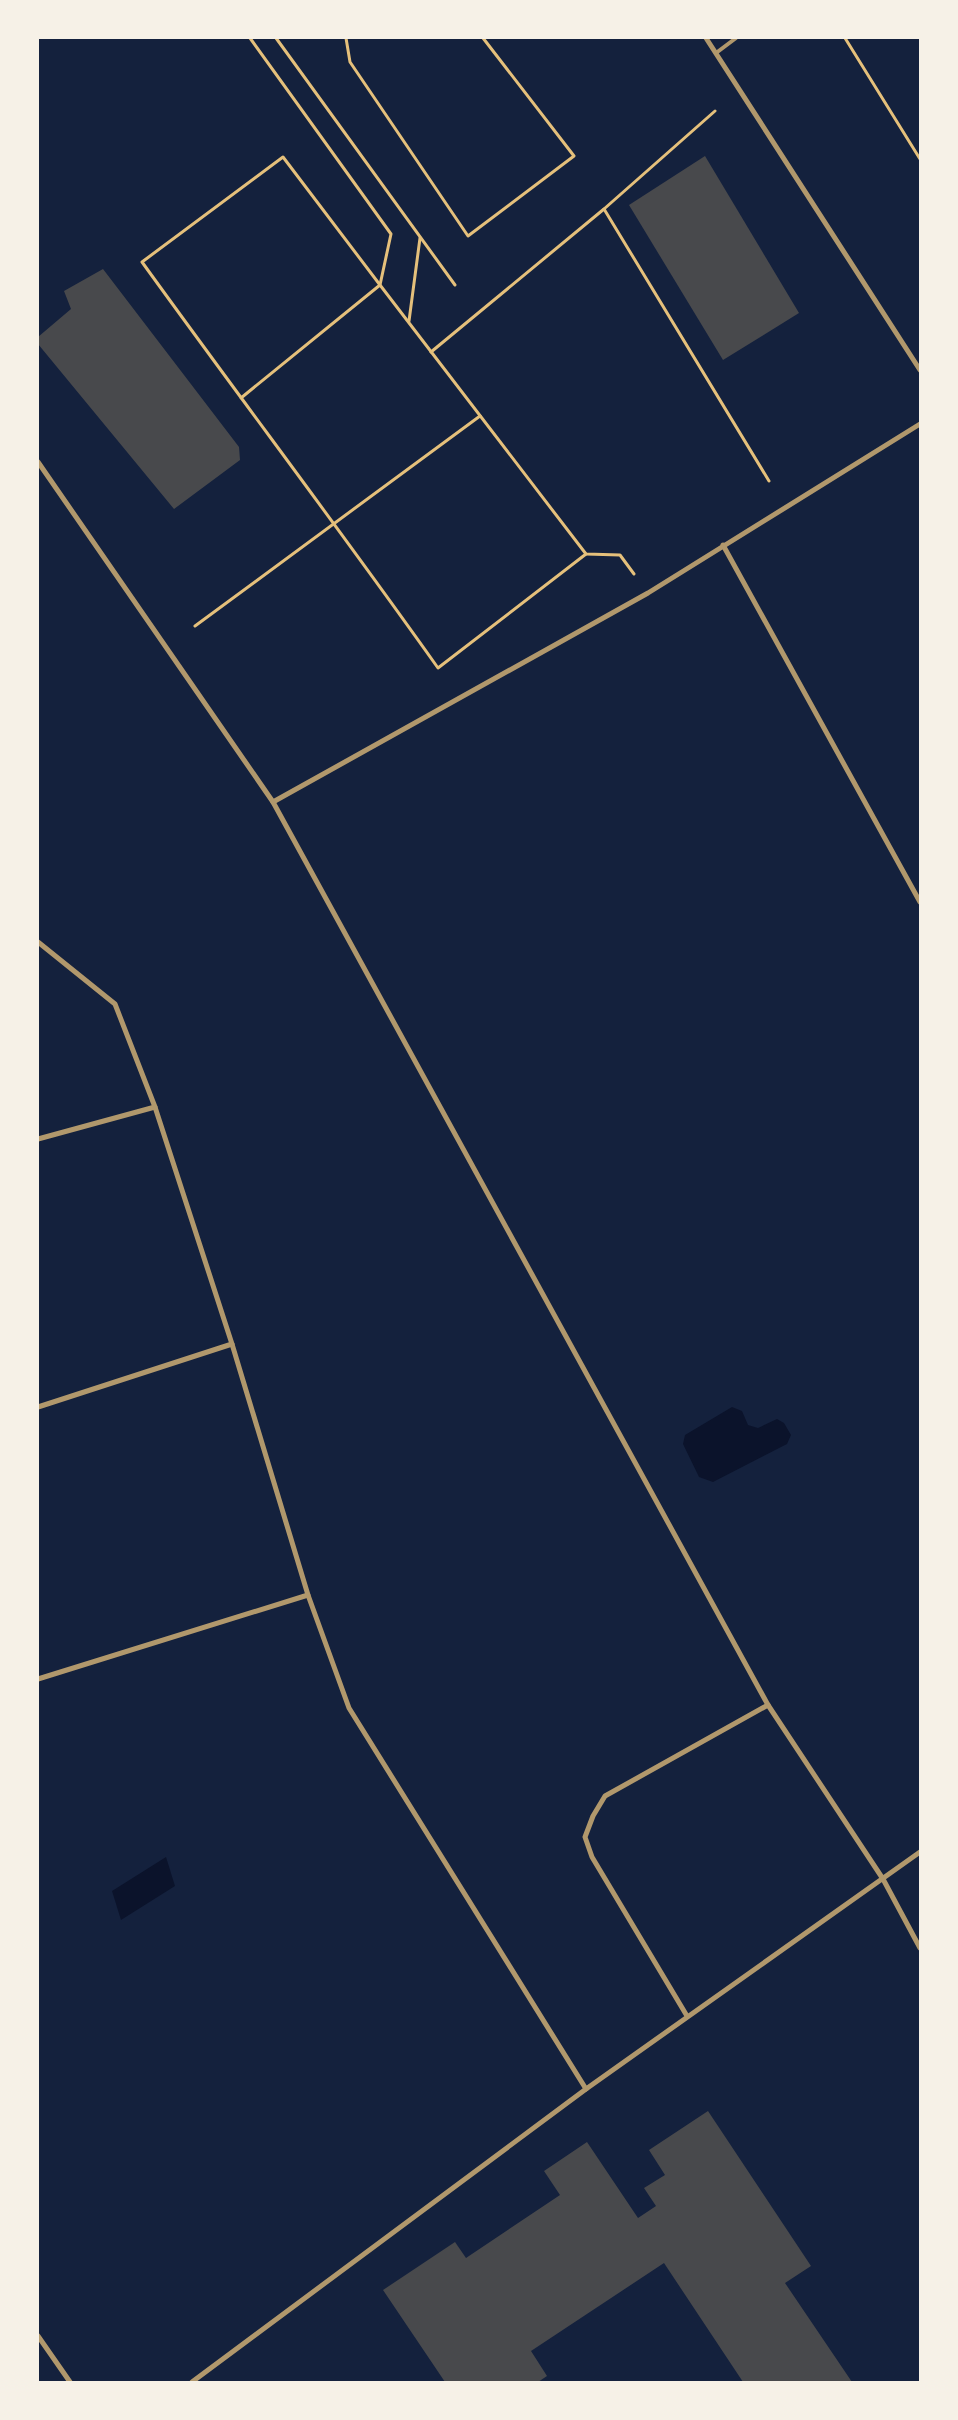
<svg xmlns="http://www.w3.org/2000/svg" width="958" height="2420" font-family="Arial,sans-serif">
<style>
.water{fill:#0b132b}
.building{fill:#48494c}
.lines{fill:none;stroke-linecap:round;stroke-linejoin:round}
.path{stroke:#e5c07b;stroke-width:3}
.service{stroke:#b1986c;stroke-width:4}
.minor{stroke:#b1986c;stroke-width:5}
</style>
<rect width="100%" height="100%" fill="#14213d"/>
<g class="water">
<polygon points="732,1407 742,1411 748,1425 758,1428 777,1419 784,1423 791,1435 787,1444 713,1482 699,1477 683,1444 685,1435"/>
<polygon points="166,1857 175,1886 121,1920 112,1891"/>
</g>
<g class="building">
<polygon points="705,156 799,313 723,360 629,205"/>
<polygon points="103,269 239,447 240,460 174,509 38,344 38,337 71,309 64,291"/>
<polygon points="708,2111 811,2266 785,2283 852,2382 743,2382 664,2263 531,2351 547,2376 538,2382 445,2382 383,2290 455,2242 466,2258 560,2195 544,2171 587,2142 638,2218 656,2206 644,2188 665,2175 649,2150"/>
</g>
<g class="lines">
<g class="path">
<polyline points="250,38 391,234 380,285 586,554 620,555 634,574"/>
<polyline points="276,38 455,285"/>
<polyline points="346,38 350,62 468,236 574,156 483,38"/>
<polyline points="845,38 920,159"/>
<polyline points="715,111 604,209 769,481"/>
<polyline points="409,321 420,238"/>
<polyline points="431,352 604,209"/>
<path d="M241,398L380,285L283,157L142,262C240,398 341,531 438,668L586,554"/>
<polyline points="195,626 480,416"/>
</g>
<polyline class="service" points="716,53 736,38"/>
<g class="minor">
<polyline points="706,38 920,370"/>
<polyline points="38,462 273,802 768,1705 883,1879 920,1948"/>
<polyline points="723,545 920,902"/>
<polyline points="273,802 648,593 920,424"/>
<polyline points="38,942 115,1004 155,1107 232,1344 308,1595 349,1708 586,2089"/>
<polyline points="38,1139 155,1107"/>
<polyline points="38,1407 232,1344"/>
<polyline points="38,1679 308,1595"/>
<polyline points="687,2016 592,1857 585,1837 593,1816 605,1796 768,1705"/>
<polyline points="38,2336 70,2382"/>
<polyline points="192,2382 586,2089 920,1852"/>
</g>
</g>
<rect width="958" height="2420" fill="none" stroke="#f6f1e7" stroke-width="78"/>
</svg>
